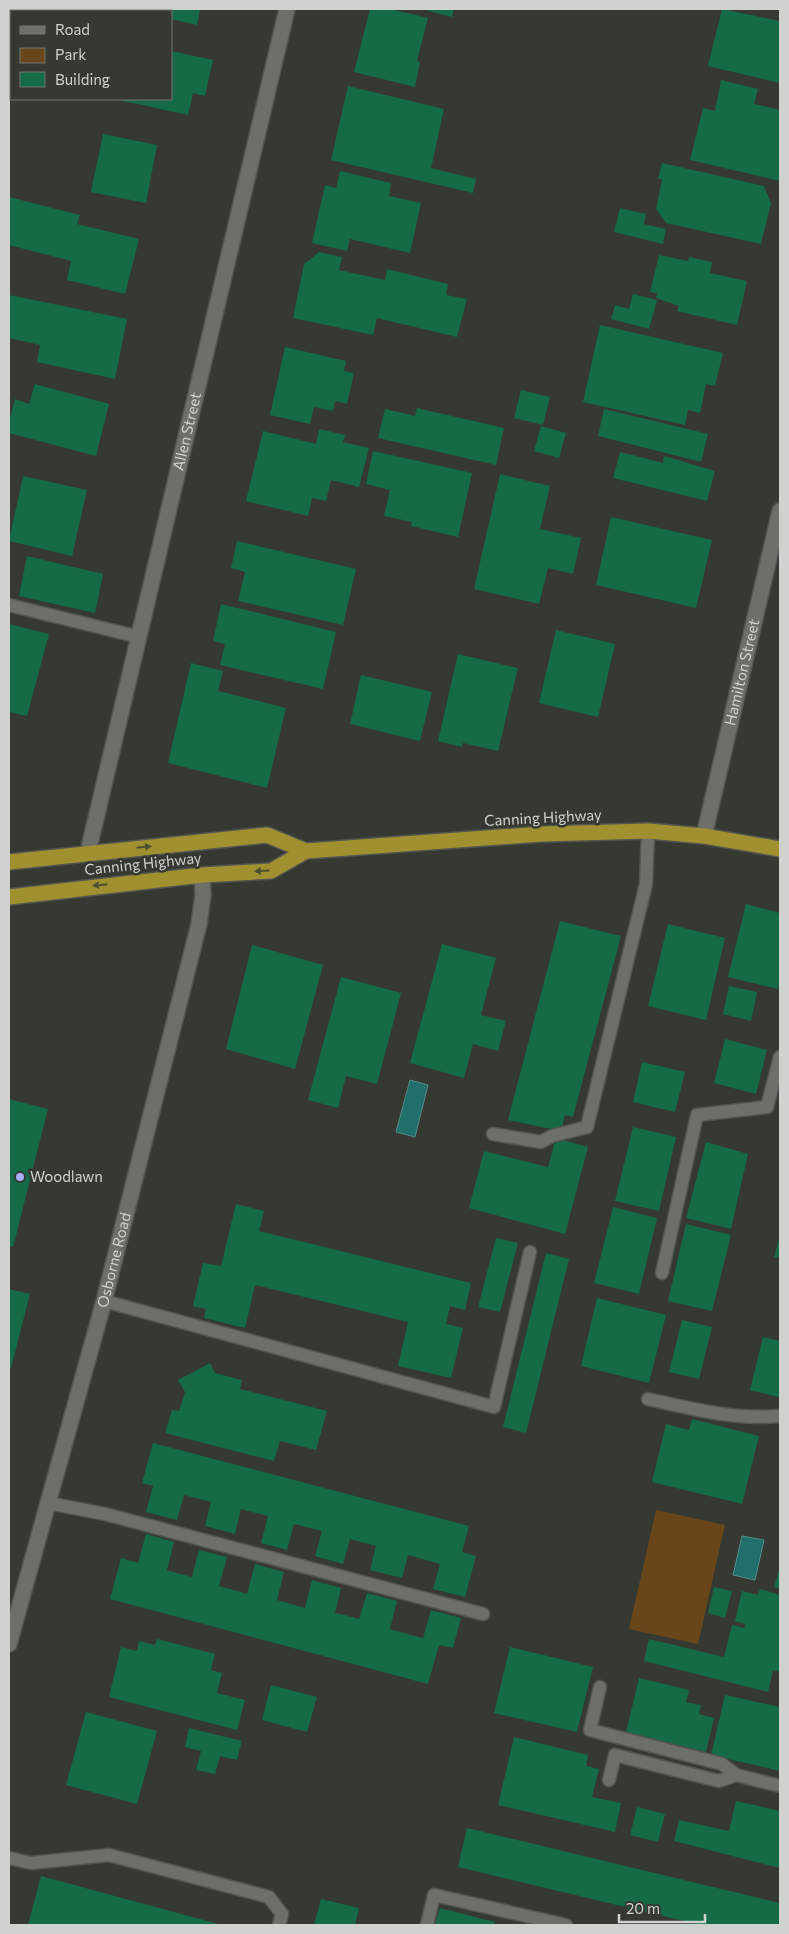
<svg xmlns="http://www.w3.org/2000/svg" width="789" height="1934" font-family="Commissioner,sans-serif">
<style>
.green{fill:#694619}
.water{fill:#206f6a;stroke:#558d88}
.building{fill:#146b46}
.lines{fill:none;stroke-linecap:round;stroke-linejoin:round}
.lane-casing{stroke:#535550;stroke-width:15}
.street-casing{stroke:#535550;stroke-width:18}
.highway-casing{stroke:#535550;stroke-width:18}
.lane{stroke:#6c7069;stroke-width:12}
.street{stroke:#6c7069;stroke-width:15}
.highway{stroke:#a19030;stroke-width:15}
.oneway{fill:#504f32}
.poi-dot{fill:#a9b0fc;stroke:#353932;stroke-width:2}
.labels{text-anchor:middle;stroke-width:5;stroke-linejoin:round;paint-order:stroke}
.street-label{font-size:15px;fill:#d0d2ce;stroke:#353932}
.poi-label{font-size:15px;fill:#d0d2ce;stroke:#353932;text-anchor:start}
</style>
<rect width="100%" height="100%" fill="#353932"/>
<polygon class="green" points="656,1510 725,1525 698,1644 629,1629"/>
<g class="water">
<polygon points="410,1080 428,1085 415,1137 396,1132"/>
<polygon points="742,1536 764,1540 755,1580 733,1575"/>
</g>
<g class="building">
<polygon points="123,9 200,9 197,25 171,19 171,11 131,11"/>
<polygon points="370,9 390,9 428,18 417,61 420,62 415,87 354,72"/>
<polygon points="422,9 454,9 452,17"/>
<polygon points="722,9 780,21 780,83 708,66"/>
<polygon points="11,32 11,78 9,77 9,38"/>
<polygon points="171,51 213,60 205,96 193,93 188,115 119,100 171,99"/>
<polygon points="721,80 758,89 754,104 780,110 780,181 690,160 703,108 715,111"/>
<polygon points="348,86 444,109 431,168 476,179 473,193 331,160"/>
<polygon points="103,134 157,145 146,203 91,192"/>
<polygon points="662,163 764,186 771,203 761,244 666,223 656,209 662,179 658,179"/>
<polygon points="340,171 391,183 389,196 421,203 410,253 350,239 347,251 312,243 325,185 336,188"/>
<polygon points="9,197 80,215 77,224 139,239 125,294 67,280 71,261 9,245"/>
<polygon points="620,208 646,214 644,224 666,229 663,244 614,232"/>
<polygon points="319,252 342,257 339,270 385,280 387,269 448,284 446,295 467,299 457,337 377,318 373,335 293,318 304,264"/>
<polygon points="659,255 688,261 689,257 712,262 710,273 747,281 737,325 677,311 679,306 656,298 657,293 650,292"/>
<polygon points="633,294 657,300 649,329 611,319 615,305 629,309"/>
<polygon points="9,295 127,319 115,379 37,362 40,345 9,338"/>
<polygon points="600,325 723,353 715,386 706,384 700,413 688,410 685,425 583,402"/>
<polygon points="285,347 346,361 344,371 354,373 347,404 335,401 333,411 314,407 310,424 270,415"/>
<polygon points="35,384 109,404 96,456 9,433 9,421 15,399 29,404"/>
<polygon points="521,390 550,397 543,425 514,418"/>
<polygon points="417,408 504,428 496,465 378,438 385,409 415,416"/>
<polygon points="604,409 708,434 701,462 598,436"/>
<polygon points="541,426 566,433 559,458 534,451"/>
<polygon points="319,429 345,435 343,442 369,448 359,487 331,480 326,501 312,498 308,516 246,501 263,431 316,444"/>
<polygon points="373,451 472,473 458,537 411,526 412,522 384,516 390,490 366,484"/>
<polygon points="620,452 663,463 664,456 715,471 707,501 613,478"/>
<polygon points="500,474 550,486 540,529 581,538 573,574 548,568 539,604 474,589"/>
<polygon points="23,476 87,490 72,556 9,541"/>
<polygon points="611,517 712,540 696,608 596,585"/>
<polygon points="237,541 356,569 343,625 238,601 245,572 231,568"/>
<polygon points="27,556 103,574 95,613 19,596"/>
<polygon points="221,604 336,632 323,689 220,665 225,644 213,641"/>
<polygon points="9,624 49,634 27,716 9,712"/>
<polygon points="556,630 615,644 598,717 539,703"/>
<polygon points="458,654 518,668 498,751 463,743 462,747 438,741"/>
<polygon points="191,663 223,671 218,691 286,708 267,788 168,763"/>
<polygon points="361,675 432,692 420,741 350,724"/>
<polygon points="746,904 780,913 780,978 778,989 728,977"/>
<polygon points="560,921 621,936 573,1117 565,1115 561,1131 508,1120"/>
<polygon points="668,924 725,938 706,1020 648,1006"/>
<polygon points="442,944 496,958 481,1015 506,1021 498,1051 473,1044 464,1078 410,1063"/>
<polygon points="252,945 323,965 295,1069 226,1049"/>
<polygon points="341,977 401,993 377,1084 346,1076 338,1108 308,1100"/>
<polygon points="729,986 757,992 751,1021 723,1014"/>
<polygon points="725,1039 767,1050 756,1094 714,1083"/>
<polygon points="642,1062 685,1072 675,1112 633,1102"/>
<polygon points="9,1099 48,1109 13,1247 9,1246"/>
<polygon points="633,1127 676,1137 659,1211 615,1201"/>
<polygon points="556,1138 588,1147 565,1234 469,1208 484,1151 548,1167"/>
<polygon points="706,1142 748,1154 731,1229 686,1218"/>
<polygon points="236,1204 264,1211 259,1231 471,1283 465,1310 450,1306 446,1324 463,1328 451,1378 398,1366 408,1322 255,1285 245,1328 204,1318 206,1309 193,1306 203,1263 221,1266"/>
<polygon points="613,1207 657,1218 639,1294 594,1283"/>
<polygon points="686,1224 731,1235 712,1311 668,1301"/>
<polygon points="780,1236 780,1258 774,1257"/>
<polygon points="496,1238 518,1243 500,1312 478,1307"/>
<polygon points="546,1253 569,1259 526,1433 503,1427"/>
<polygon points="9,1289 30,1294 11,1368 9,1367"/>
<polygon points="597,1298 666,1315 649,1383 581,1366"/>
<polygon points="682,1320 712,1327 699,1379 669,1372"/>
<polygon points="763,1337 780,1341 779,1397 750,1390"/>
<polygon points="210,1363 215,1373 242,1380 240,1389 327,1411 316,1450 280,1441 274,1461 165,1433 172,1410 179,1411 185,1392 178,1380"/>
<polygon points="692,1419 759,1436 742,1504 652,1482 666,1424 689,1430"/>
<polygon points="153,1443 469,1526 462,1552 476,1556 465,1597 433,1589 440,1564 408,1555 402,1578 370,1570 376,1546 350,1539 343,1564 315,1556 322,1531 294,1524 287,1550 261,1543 268,1516 241,1509 235,1534 205,1526 211,1502 184,1495 177,1520 146,1512 153,1486 142,1483"/>
<polygon points="146,1534 174,1542 167,1570 173,1572 192,1577 199,1550 227,1557 219,1586 241,1592 247,1594 255,1564 284,1572 277,1600 305,1608 312,1580 341,1588 335,1613 340,1614 359,1619 367,1593 397,1601 390,1629 411,1635 423,1638 431,1610 461,1618 453,1648 439,1645 428,1684 110,1599 121,1558 138,1563"/>
<polygon points="780,1566 780,1589 774,1587"/>
<polygon points="714,1587 732,1591 725,1618 708,1613"/>
<polygon points="760,1589 780,1595 780,1672 773,1670 768,1692 644,1661 649,1639 724,1657 732,1625 744,1628 745,1624 735,1621 742,1591 758,1595"/>
<polygon points="157,1639 215,1654 211,1670 222,1673 217,1693 245,1700 237,1730 109,1697 121,1647 137,1651 139,1641 155,1645"/>
<polygon points="510,1647 593,1667 577,1732 494,1713"/>
<polygon points="639,1678 689,1690 686,1702 701,1705 699,1714 714,1718 706,1752 626,1732"/>
<polygon points="271,1685 317,1697 307,1732 262,1720"/>
<polygon points="725,1695 780,1707 780,1771 711,1755"/>
<polygon points="86,1712 157,1731 137,1804 66,1785"/>
<polygon points="189,1728 242,1741 237,1760 220,1756 215,1774 196,1770 201,1751 185,1747"/>
<polygon points="514,1737 588,1755 586,1766 599,1769 592,1797 621,1803 615,1832 498,1805"/>
<polygon points="736,1801 780,1811 780,1868 674,1841 679,1820 729,1831"/>
<polygon points="637,1807 665,1814 658,1842 630,1835"/>
<polygon points="467,1828 780,1903 780,1925 701,1925 458,1867"/>
<polygon points="41,1876 222,1925 28,1925"/>
<polygon points="321,1899 359,1908 355,1925 314,1925"/>
<polygon points="440,1908 495,1922 494,1925 435,1925"/>
</g>
<g class="lines">
<defs>
<g id="lane">
<polyline points="9,605 139,637"/>
<polyline points="493,1134 541,1142 552,1136 587,1127 646,884 648,831"/>
<polyline points="662,1273 697,1115 767,1107 780,1057"/>
<polyline points="104,1301 494,1407 530,1252"/>
<path d="M648,1399C692,1409 735,1420 780,1416"/>
<polyline points="48,1503 105,1514 483,1614"/>
<polyline points="600,1687 590,1730 722,1764 736,1775 780,1786"/>
<polyline points="609,1780 615,1755 719,1781 736,1775"/>
<polyline points="9,1858 31,1863 109,1855 269,1897 282,1914 279,1925"/>
<polyline points="427,1925 434,1895 566,1925"/>
</g>
<g id="street">
<path id="s1" d="M704,836L780,511"/>
<path id="s2" d="M88,852L287,9"/>
<path id="s3" d="M9,1644L104,1301L199,924L203,895L202,875"/>
</g>
<g id="highway">
<polyline points="9,862 267,835 306,851"/>
<polyline points="9,897 202,875 271,871 306,851 542,834 648,831 704,836 780,849"/>
</g>
</defs>
<use href="#lane" class="lane-casing"/>
<use href="#street" class="street-casing"/>
<use href="#highway" class="highway-casing"/>
<use href="#lane" class="lane"/>
<use href="#street" class="street"/>
<use href="#highway" class="highway"/>
</g>
<defs><path id="oneway-solid" d="M-6-.8H1V-3.2L6.5 0L1 3.2V.8H-6Z" transform="scale(1.25)"/></defs>
<g class="oneway">
<use href="#oneway-solid" transform="translate(144 847) rotate(-6)"/>
<use href="#oneway-solid" transform="translate(262 871) rotate(176)"/>
<use href="#oneway-solid" transform="translate(100 885) rotate(174)"/>
</g>
<circle class="poi-dot" cx="20" cy="1177" r="5"/>
<g class="labels">
<g class="street-label">
<text dy="5" stroke="none"><textPath href="#s2" startOffset="432">Allen Street</textPath></text>
<text dy="5" stroke="none"><textPath href="#s1" startOffset="168">Hamilton Street</textPath></text>
<text transform="translate(543 818) rotate(-3)" y="5">Canning Highway</text>
<text transform="translate(143 864) rotate(-6)" y="5">Canning Highway</text>
<text dy="5" stroke="none"><textPath href="#s3" startOffset="398">Osborne Road</textPath></text>
</g>
<g class="poi-label">
<text x="30" y="1182">Woodlawn</text>
</g>
</g>
<rect width="789" height="1934" fill="none" stroke="#d0d2ce" stroke-width="20"/>
<rect x="10" y="10" width="162" height="90" fill="#353932" stroke="#737670"/>
<rect x="20" y="26" width="25" height="8" fill="#6c7069" stroke="#737670"/>
<text x="55" y="35" font-size="15" fill="#d0d2ce">Road</text>
<rect x="20" y="48" width="25" height="15" fill="#694619" stroke="#737670"/>
<text x="55" y="60" font-size="15" fill="#d0d2ce">Park</text>
<rect x="20" y="72" width="25" height="15" fill="#146b46" stroke="#737670"/>
<text x="55" y="85" font-size="15" fill="#d0d2ce">Building</text>
<path d="M619 1914v8h86v-8" fill="none" stroke="#d0d2ce" stroke-width="2.5"/>
<text x="626" y="1914" font-size="15" fill="#d0d2ce" stroke="#353932" stroke-width="4" paint-order="stroke">20 m</text>
</svg>
